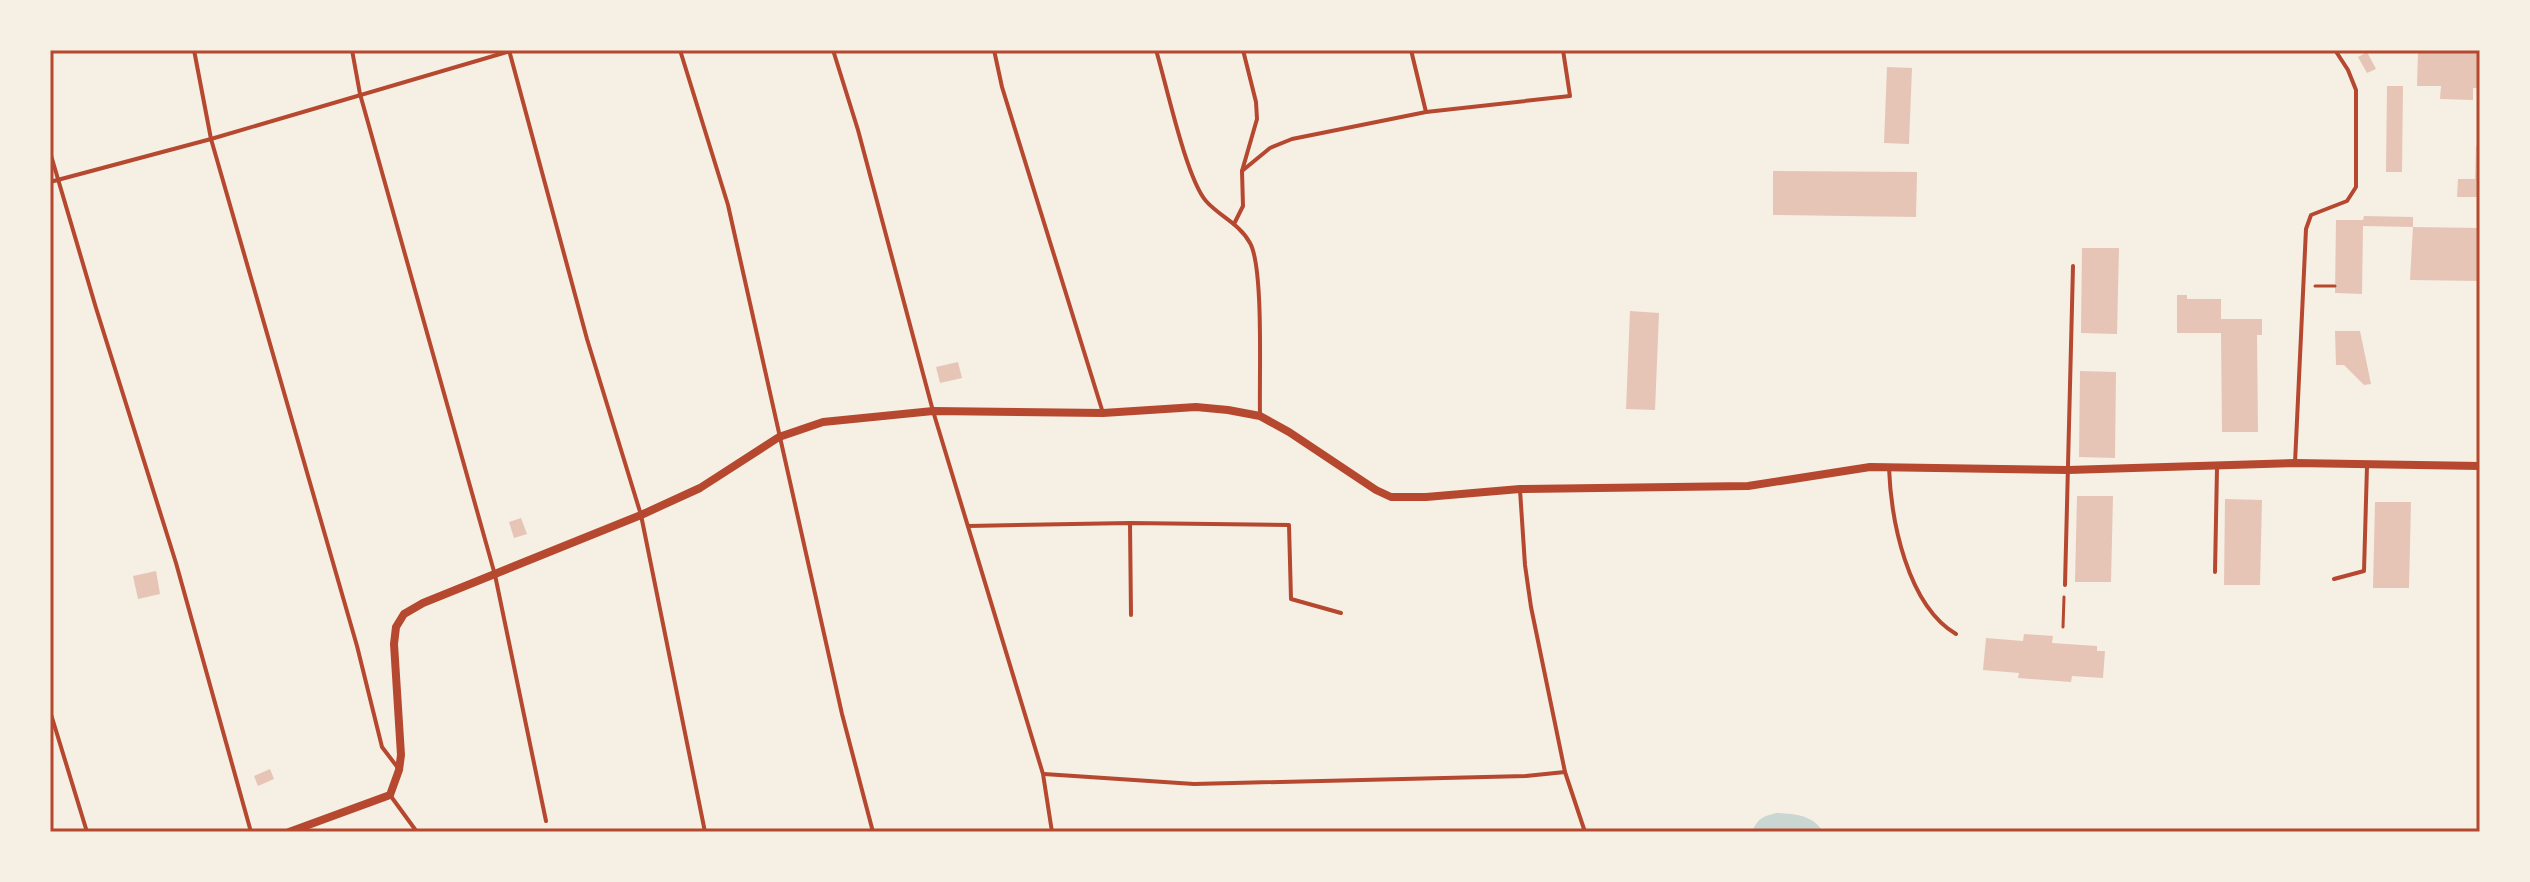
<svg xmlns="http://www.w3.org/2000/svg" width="2530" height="882" font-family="Barlow,sans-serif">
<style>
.water{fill:#c9d6d2}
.building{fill:#e6c5b7}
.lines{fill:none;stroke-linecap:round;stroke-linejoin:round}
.path{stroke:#b5482f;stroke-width:3}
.service{stroke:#b5482f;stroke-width:4}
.minor{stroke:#b5482f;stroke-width:8}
.neatline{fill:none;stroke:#b5482f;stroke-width:3}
</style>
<rect width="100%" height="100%" fill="#f6efe4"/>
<path class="water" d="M1777,813C1795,814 1813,815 1823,832H1752C1757,819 1763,816 1777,813Z"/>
<g class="building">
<polygon points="2418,50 2480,50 2480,88 2473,88 2473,100 2440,99 2441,86 2417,86"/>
<polygon points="2367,52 2376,69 2367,73 2358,57"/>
<polygon points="1887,67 1912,68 1909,144 1884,143"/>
<polygon points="2387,86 2403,86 2402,172 2386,172"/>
<polygon points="2476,146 2480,146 2480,197 2457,197 2458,179 2475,179"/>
<polygon points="1773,171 1917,172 1916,217 1773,215"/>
<polygon points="2364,216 2413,217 2413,227 2363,226 2362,294 2335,293 2336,220 2363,220"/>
<polygon points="2413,227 2480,228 2480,281 2410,280"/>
<polygon points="2082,248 2119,248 2117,334 2081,333"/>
<polygon points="2177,295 2187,295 2187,299 2221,299 2221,319 2262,319 2262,335 2257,335 2258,432 2222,432 2221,333 2177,333"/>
<polygon points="1630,311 1659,313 1655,410 1626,409"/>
<polygon points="2335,331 2360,331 2371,384 2364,385 2344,365 2336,365"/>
<polygon points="958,362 962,378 940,383 936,367"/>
<polygon points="2080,371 2116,372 2115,458 2079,457"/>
<polygon points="2077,496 2113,496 2111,582 2075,582"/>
<polygon points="2225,499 2262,500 2260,585 2224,585"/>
<polygon points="2375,502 2411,502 2409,588 2373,588"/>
<polygon points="521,518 527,534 514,538 509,522"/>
<polygon points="156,571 160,594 138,599 133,576"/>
<polygon points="2024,634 2053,636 2052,643 2097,646 2097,651 2105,651 2103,678 2072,676 2071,682 2018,678 2019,673 1983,670 1986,638 2023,641"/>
<polygon points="270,769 274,779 258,786 254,776"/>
</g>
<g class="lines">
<g class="path">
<polyline points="2315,286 2335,286"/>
<polyline points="2063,627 2064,597"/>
</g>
<g class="service">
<polyline points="194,50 211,139 357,646 382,747 398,768"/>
<polyline points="352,50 360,94 495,575 546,821"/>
<polyline points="509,50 587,339 641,515 705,832"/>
<polyline points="680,50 728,205 842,714 873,832"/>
<polyline points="833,50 858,130 933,411 1043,774 1052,832"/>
<polyline points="994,50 1002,87 1103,413"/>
<path d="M1156,50C1166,83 1186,178 1206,201C1219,216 1240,224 1250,243C1264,268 1259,379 1260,414"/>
<polyline points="1411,50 1426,112"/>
<polyline points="50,152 96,308 176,563 251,832"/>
<polyline points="1242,171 1270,148 1292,139 1426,112 1570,96 1563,50"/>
<polyline points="50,182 211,139 514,50"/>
<polyline points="1234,224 1243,206 1242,171 1257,119 1256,102 1243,50"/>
<polyline points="2295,463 2306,229 2311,215 2347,201 2356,187 2356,90 2348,70 2335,50"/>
<path d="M1889,468C1891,520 1907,605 1956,634"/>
<polyline points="1520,490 1525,565 1531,607 1565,772 1585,832"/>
<polyline points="1130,523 1131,615"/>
<polyline points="968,526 1130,523 1289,525 1291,599 1341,613"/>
<polyline points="2215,572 2217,468"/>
<polyline points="2334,579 2364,571 2367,466"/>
<polyline points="2065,585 2073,266"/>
<polyline points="50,711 87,832"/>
<polyline points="1044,774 1194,784 1526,776 1565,772"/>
<polyline points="390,795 417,832"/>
</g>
<polyline class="minor" points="289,832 390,795 399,770 401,755 394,644 396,627 404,614 423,603 641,515 700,488 779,437 823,422 933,411 1103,413 1196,407 1228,410 1260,416 1289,432 1376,490 1391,497 1426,497 1520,489 1748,486 1870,467 2068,470 2295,463 2480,466"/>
</g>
<rect width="2530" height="882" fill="none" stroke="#f6efe4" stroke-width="104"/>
<rect x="52" y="52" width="2426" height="778" class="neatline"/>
</svg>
